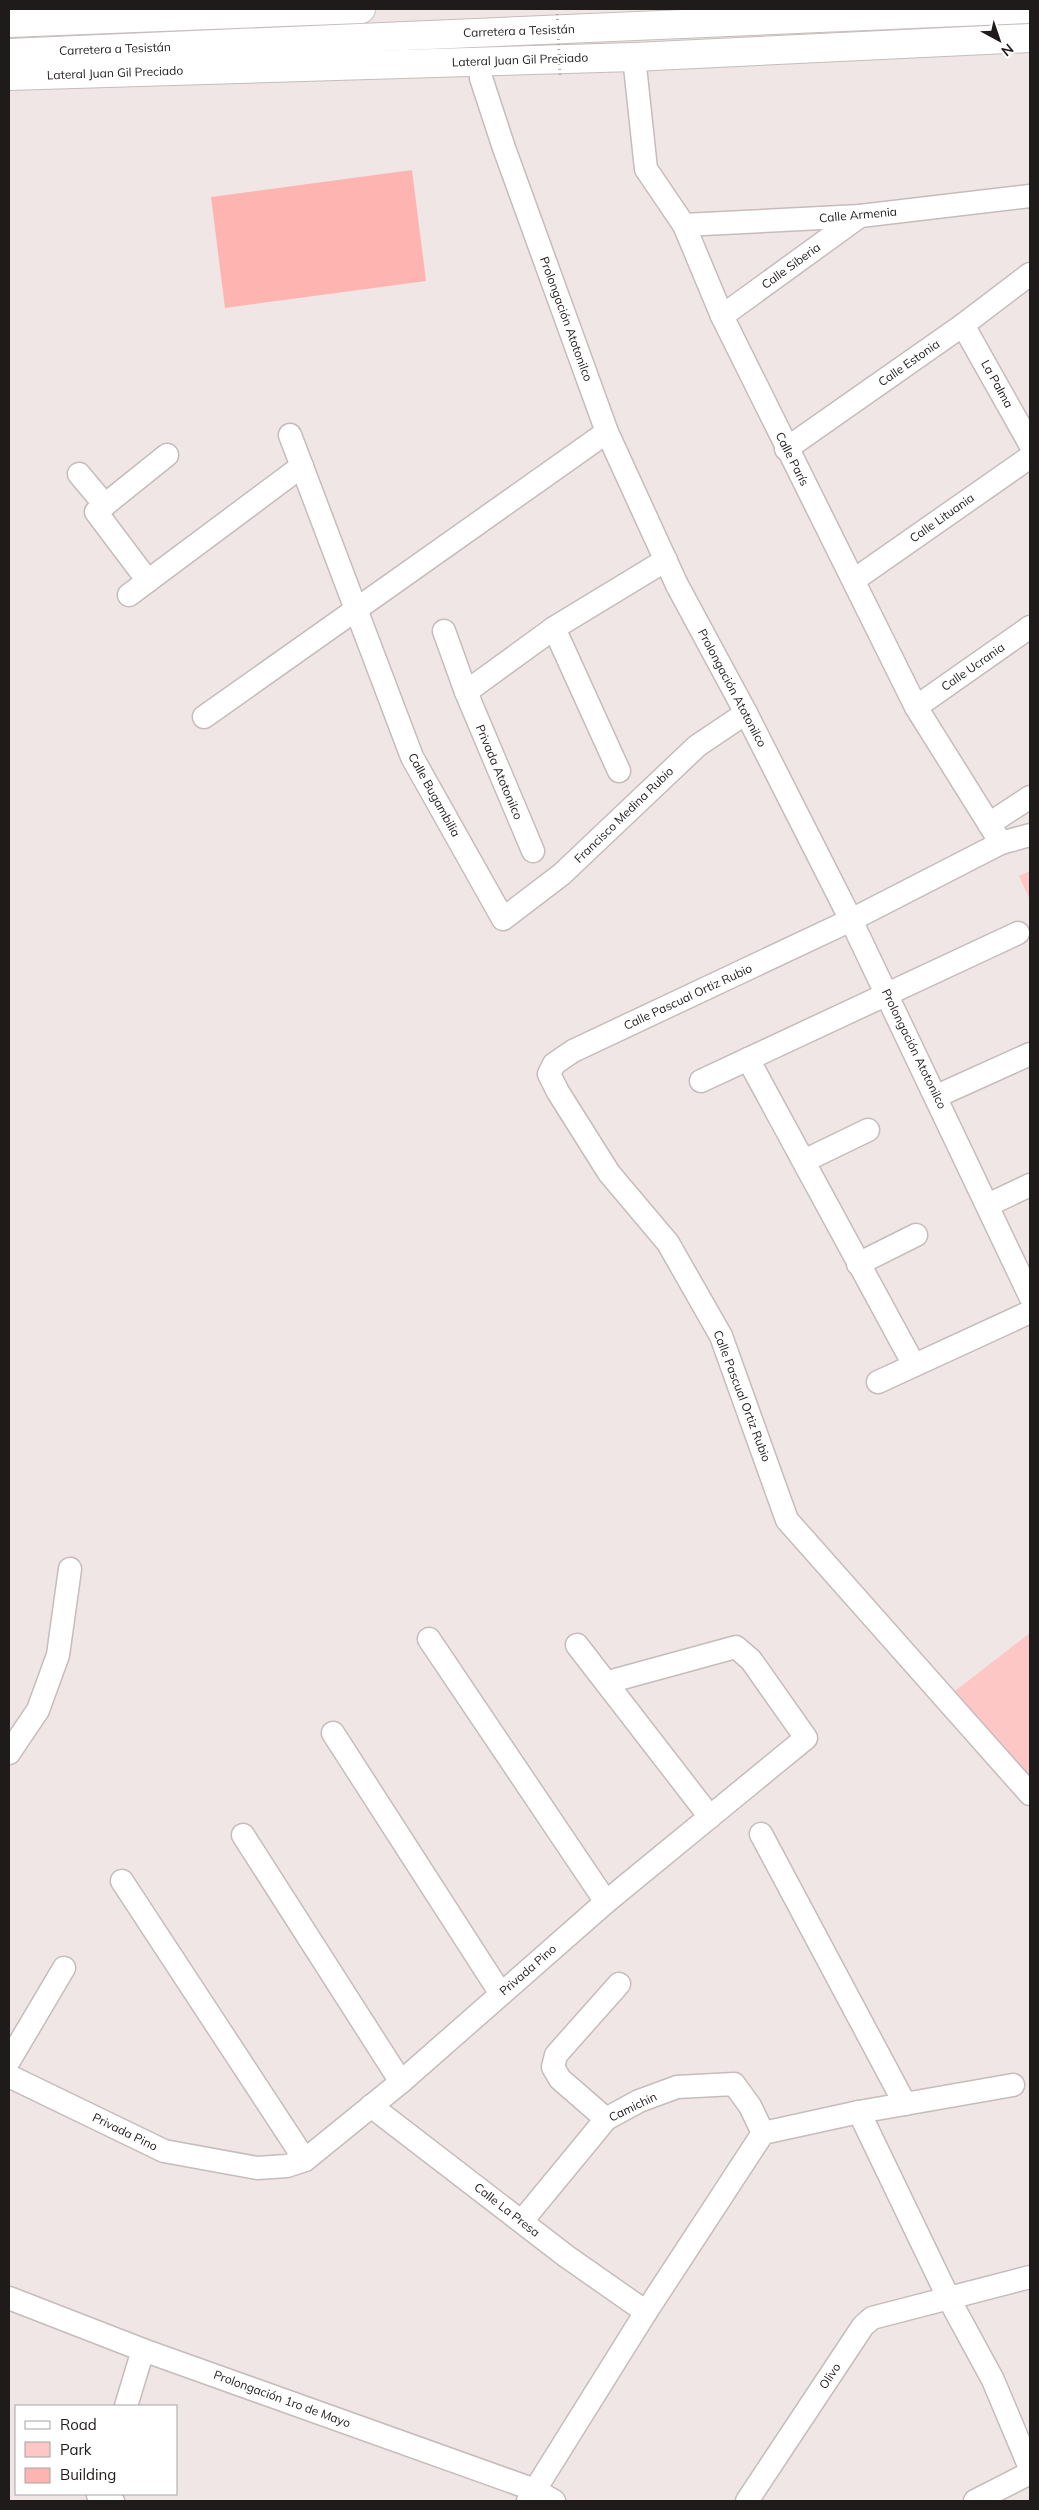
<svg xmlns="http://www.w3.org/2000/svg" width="1039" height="2510" font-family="Mulish,sans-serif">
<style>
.green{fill:#fcc7c5}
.building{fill:#feb5b2}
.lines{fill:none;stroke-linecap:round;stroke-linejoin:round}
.minor-casing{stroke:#c6bcbc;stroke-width:25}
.major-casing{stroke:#c6bcbc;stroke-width:30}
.minor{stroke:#fff;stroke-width:22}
.major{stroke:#fff;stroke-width:28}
.path-bridge{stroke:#aca4a4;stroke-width:3;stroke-dasharray:1 4;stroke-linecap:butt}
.labels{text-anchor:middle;stroke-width:4;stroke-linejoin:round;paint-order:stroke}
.street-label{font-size:12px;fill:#1f1b1b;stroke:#fff}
</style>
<rect width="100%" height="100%" fill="#f0e6e6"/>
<g class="green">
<polygon points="1030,871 1030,900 1019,876"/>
<polygon points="1030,1633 1030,1805 951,1694"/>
</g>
<polygon class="building" points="412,170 426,281 225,308 211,197"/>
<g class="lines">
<defs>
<g id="minor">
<polyline points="634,57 646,169 684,225 722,316 916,707 1001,843"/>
<polyline points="480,62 481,78 504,148 607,432 677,585 746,713 851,920 1030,1296"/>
<polyline points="684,225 860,216 1030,196"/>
<polyline points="722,316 860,216"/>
<polyline points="963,325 1030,444"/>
<polyline points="290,435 412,757 503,919 562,874 697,746 746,713"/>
<polyline points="786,449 963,325 1030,274"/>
<polyline points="79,474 105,505"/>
<polyline points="854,580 1030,457"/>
<polyline points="148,581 96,512 167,455"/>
<polyline points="129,595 302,466"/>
<polyline points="554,628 619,771"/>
<polyline points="444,631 466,692 533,851"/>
<polyline points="466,692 554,628 666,560"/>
<polyline points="916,707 1030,627"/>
<polyline points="204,717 607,432"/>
<polyline points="989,824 1030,797"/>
<polyline points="1030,835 1001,843 851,920 573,1051 554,1064 549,1074 558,1092 609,1173 668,1243 721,1336 787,1520 1030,1794"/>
<polyline points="748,1059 914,1365"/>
<polyline points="701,1081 1018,933"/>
<polyline points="937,1096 1030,1054"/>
<polyline points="804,1161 868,1130"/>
<polyline points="988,1205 1030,1185"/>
<polyline points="858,1264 916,1235"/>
<polyline points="878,1382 1030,1312"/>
<polyline points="429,1639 606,1902"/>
<polyline points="577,1645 710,1817"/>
<polyline points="333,1733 501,1994"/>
<polyline points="9,1753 38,1710 58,1655 70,1569"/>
<polyline points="761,1834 905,2104"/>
<polyline points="243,1835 401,2082"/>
<polyline points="122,1881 305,2160"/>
<polyline points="9,2061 64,1968"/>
<polyline points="9,2076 164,2151 257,2168 287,2166 305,2160 401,2082 606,1902 806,1738 751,1660 736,1647 608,1682"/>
<polyline points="371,2106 566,2256 646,2312"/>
<polyline points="859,2112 949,2299 993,2380 1030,2468"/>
<polyline points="606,2119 560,2079 553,2067 556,2055 619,1984"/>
<polyline points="522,2221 606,2119 639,2101 677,2087 734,2084 750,2106 763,2133"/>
<polyline points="9,2298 143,2350 535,2490 554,2501"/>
<polyline points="126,2406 143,2350"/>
<polyline points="98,2495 113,2501"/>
<polyline points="528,2501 646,2312 763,2133 859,2112 1013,2085"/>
<polyline points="747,2501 863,2326 872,2318 1030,2277"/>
<polyline points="975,2501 1030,2473"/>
</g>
<g id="major">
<polyline points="9,23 361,9"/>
<polyline points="9,53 1030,9"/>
<polyline points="9,76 634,57 1030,38"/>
</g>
</defs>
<use href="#minor" class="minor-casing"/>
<use href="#major" class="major-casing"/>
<use href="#minor" class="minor"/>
<use href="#major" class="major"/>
<polyline class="path-bridge" points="557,9 560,75"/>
</g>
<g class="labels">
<g class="street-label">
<text transform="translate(519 31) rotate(-2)" y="4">Carretera a Tesistán</text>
<text transform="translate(115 49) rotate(-2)" y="4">Carretera a Tesistán</text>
<text transform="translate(520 60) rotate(-2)" y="4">Lateral Juan Gil Preciado</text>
<text transform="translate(115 73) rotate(-2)" y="4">Lateral Juan Gil Preciado</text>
<text transform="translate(858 215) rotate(-5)" y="4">Calle Armenia</text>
<text transform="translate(791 266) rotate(-36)" y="4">Calle Siberia</text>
<text transform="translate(566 319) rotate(70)" y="4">Prolongación Atotonilco</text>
<text transform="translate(909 363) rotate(-35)" y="4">Calle Estonia</text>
<text transform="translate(997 384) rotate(61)" y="4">La Palma</text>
<text transform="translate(792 459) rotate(63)" y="4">Calle París</text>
<text transform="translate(942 518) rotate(-35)" y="4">Calle Lituania</text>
<text transform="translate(973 667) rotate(-35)" y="4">Calle Ucrania</text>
<text transform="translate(732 688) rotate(62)" y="4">Prolongación Atotonilco</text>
<text transform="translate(499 772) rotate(67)" y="4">Privada Atotonilco</text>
<text transform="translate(434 795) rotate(61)" y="4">Calle Bugambilia</text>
<text transform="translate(624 815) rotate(-44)" y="4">Francisco Medina Rubio</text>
<text transform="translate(688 997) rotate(-25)" y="4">Calle Pascual Ortiz Rubio</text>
<text transform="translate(914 1049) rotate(64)" y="4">Prolongación Atotonilco</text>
<text transform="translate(742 1396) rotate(69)" y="4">Calle Pascual Ortiz Rubio</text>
<text transform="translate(528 1970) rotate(-41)" y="4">Privada Pino</text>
<text transform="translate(633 2107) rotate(-26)" y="4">Camichin</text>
<text transform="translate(125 2132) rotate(26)" y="4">Privada Pino</text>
<text transform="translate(507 2210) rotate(38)" y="4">Calle La Presa</text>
<text transform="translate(830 2376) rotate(-56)" y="4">Olivo</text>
<text transform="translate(282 2399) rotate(20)" y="4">Prolongación 1ro de Mayo</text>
</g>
</g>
<rect width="1039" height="2510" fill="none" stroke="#1f1b1b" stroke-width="20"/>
<rect x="15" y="2405" width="162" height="90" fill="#ffffff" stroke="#a5a4a4"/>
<rect x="25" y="2421" width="25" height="8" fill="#ffffff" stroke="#a5a4a4"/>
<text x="60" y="2430" font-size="15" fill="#1f1b1b">Road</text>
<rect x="25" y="2442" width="25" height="15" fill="#fcc7c5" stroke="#a5a4a4"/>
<text x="60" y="2455" font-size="15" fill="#1f1b1b">Park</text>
<rect x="25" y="2468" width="25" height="15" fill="#feb5b2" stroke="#a5a4a4"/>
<text x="60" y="2480" font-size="15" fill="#1f1b1b">Building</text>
<g transform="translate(999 40) rotate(140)" stroke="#ffffff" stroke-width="4" paint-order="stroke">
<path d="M0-4L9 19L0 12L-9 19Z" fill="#1f1b1b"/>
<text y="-8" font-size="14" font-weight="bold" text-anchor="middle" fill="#1f1b1b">N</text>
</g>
</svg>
